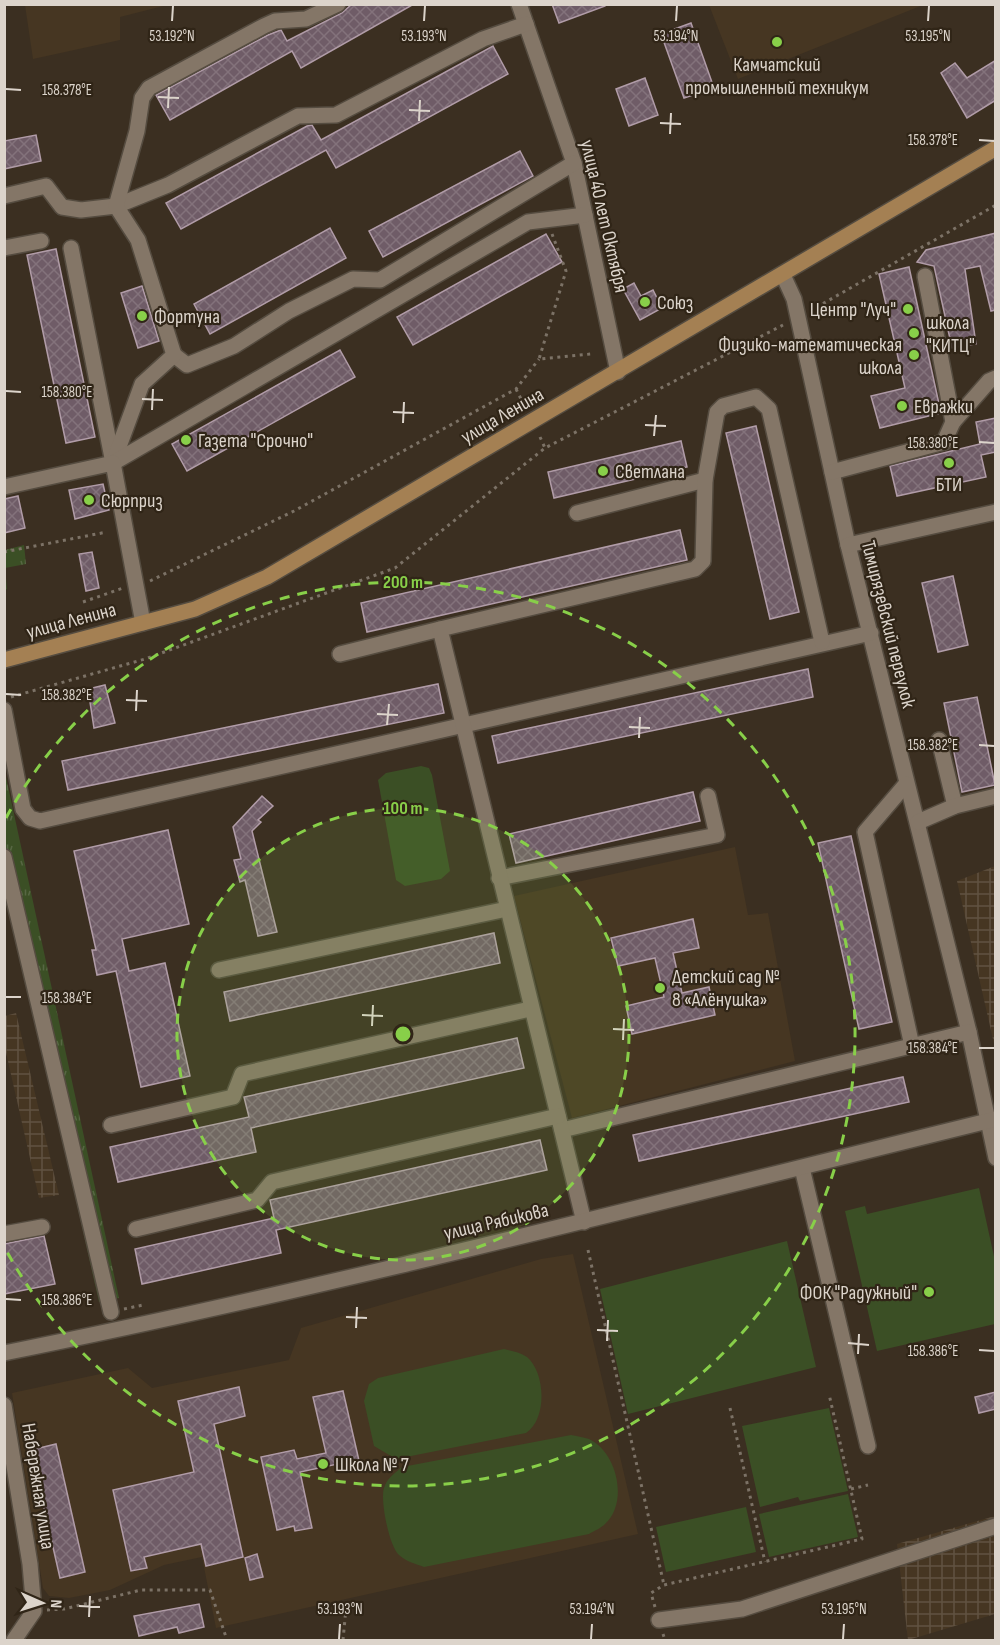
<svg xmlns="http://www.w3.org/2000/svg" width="1000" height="1645" font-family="'Sofia Sans Condensed',sans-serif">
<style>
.industrial{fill:url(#industrial-grid)}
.built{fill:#463622}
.park{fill:url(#park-tufts)}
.pitch{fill:#3b4f25}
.building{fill:url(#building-cross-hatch);stroke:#b19ca8;stroke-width:1.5}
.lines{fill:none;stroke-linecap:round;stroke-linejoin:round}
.minor-casing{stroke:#554c40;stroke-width:18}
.major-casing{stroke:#554c40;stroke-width:18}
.path{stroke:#7c7266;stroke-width:3;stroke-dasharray:3 4.5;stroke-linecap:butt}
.minor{stroke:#847667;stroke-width:15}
.major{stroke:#a48053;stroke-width:15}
.ticks{fill:none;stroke:#dcd4cb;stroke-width:2}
.ring{fill:none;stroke:#88cf49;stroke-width:3;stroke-dasharray:10 8}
.poi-dot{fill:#88cf49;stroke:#302517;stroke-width:2}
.labels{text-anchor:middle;stroke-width:4.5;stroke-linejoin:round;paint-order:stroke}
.poi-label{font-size:20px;fill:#dcd4cb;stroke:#302517;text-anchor:start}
.street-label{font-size:20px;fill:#dcd4cb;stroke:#302517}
.ticks-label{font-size:15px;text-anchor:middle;fill:#dcd4cb;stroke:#302517;stroke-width:4.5;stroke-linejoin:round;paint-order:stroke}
.centre{fill:#88cf49;stroke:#302517;stroke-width:3}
.ring-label{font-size:18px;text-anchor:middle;font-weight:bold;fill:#88cf49;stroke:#302517;stroke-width:4.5;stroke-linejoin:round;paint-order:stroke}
</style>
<defs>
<pattern id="industrial-grid" width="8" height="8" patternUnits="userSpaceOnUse" patternTransform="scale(1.5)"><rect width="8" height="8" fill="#463622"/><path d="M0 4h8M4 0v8" fill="none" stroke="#605241"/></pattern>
<pattern id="park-tufts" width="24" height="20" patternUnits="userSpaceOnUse" patternTransform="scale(1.5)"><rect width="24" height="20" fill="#3b4f25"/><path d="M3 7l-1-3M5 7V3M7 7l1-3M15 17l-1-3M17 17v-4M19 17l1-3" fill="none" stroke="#576743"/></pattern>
<pattern id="building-cross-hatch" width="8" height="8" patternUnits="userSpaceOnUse" patternTransform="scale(1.5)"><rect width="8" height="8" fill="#6f5c67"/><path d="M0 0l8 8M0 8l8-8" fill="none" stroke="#83727b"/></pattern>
</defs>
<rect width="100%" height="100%" fill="#3b2f21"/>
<g class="industrial">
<polygon points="995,866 995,1048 957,881"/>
<polygon points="16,1013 59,1195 39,1198 5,1048 5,1016"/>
<polygon points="995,1516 995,1614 908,1640 897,1544"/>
</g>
<g class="built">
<polygon points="25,5 25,4 167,5 120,17 120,40 33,59"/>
<polygon points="709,5 923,5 738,79"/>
<polygon points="735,847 748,915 768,913 795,1061 572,1118 514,896"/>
<polygon points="573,1254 638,1534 216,1628 202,1557 164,1565 110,1590 69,1598 49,1596 43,1588 12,1393 128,1368 152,1388 289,1360 301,1328 541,1259"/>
</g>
<g class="park">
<polygon points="24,545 26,564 5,568 7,589 5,590 5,550"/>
<polygon points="4,768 119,1298 99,1302 5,886"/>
</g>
<g class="pitch">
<polygon points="421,766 429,768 432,775 450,871 441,879 405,886 396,880 378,780 386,773"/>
<polygon points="979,1188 995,1261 995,1324 877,1351 845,1211 865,1206 867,1214"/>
<polygon points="787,1241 816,1367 628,1414 600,1289"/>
<path d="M504,1349C512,1351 520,1352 527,1357C545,1372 548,1418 526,1433L396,1459L374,1446L364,1401L369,1384L378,1378Z"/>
<polygon points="829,1408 848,1491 800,1501 798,1497 760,1507 742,1426"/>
<path d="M571,1435C576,1436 583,1437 589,1439C617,1452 629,1502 605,1524C601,1528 594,1531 589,1534L424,1567C416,1564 405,1561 399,1555C389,1546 380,1500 384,1488C387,1478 395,1473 402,1467Z"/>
<polygon points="848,1494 858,1537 769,1557 759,1514"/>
<polygon points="746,1507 756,1552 666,1572 656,1527"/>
</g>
<g class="building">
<polygon points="352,4 414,4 301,68 292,51 170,120 156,95 268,35 281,30 287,41 342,13"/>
<polygon points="552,4 605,4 605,6 559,23"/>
<polygon points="691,23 714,88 684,98 661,34"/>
<polygon points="493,46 508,74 336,168 326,150 181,229 166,203 307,126 312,125 321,140"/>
<polygon points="996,60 996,100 967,118 941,73 955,63 967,78"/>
<polygon points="645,78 658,115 629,126 616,89"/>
<polygon points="36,135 41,161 4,169 4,141"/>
<polygon points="520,151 533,176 383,257 369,231"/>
<polygon points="330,228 346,258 210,334 194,304"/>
<polygon points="996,233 996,310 991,311 980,266 965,269 976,344 952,348 934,266 917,262 926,250"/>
<polygon points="546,234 562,262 413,345 397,317"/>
<polygon points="56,249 95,437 66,443 27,255"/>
<polygon points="909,267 941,413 880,428 871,396 905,388 879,274"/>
<polygon points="634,283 641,296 653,290 662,308 640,320 623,289"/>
<polygon points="142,286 159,341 138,348 121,293"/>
<polygon points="340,350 355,377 187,471 172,444"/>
<polygon points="996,418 996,452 981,455 986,477 897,496 890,466 980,444 976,422"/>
<polygon points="756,426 799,612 770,619 726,433"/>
<polygon points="681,441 687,467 554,498 548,472"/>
<polygon points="103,484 109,510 75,519 69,490"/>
<polygon points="18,496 25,528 4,533 4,499"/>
<polygon points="680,530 687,560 367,632 361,603"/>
<polygon points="92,552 99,588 86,591 79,554"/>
<polygon points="953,576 968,645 938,652 922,583"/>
<polygon points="808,669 813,697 498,763 492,736"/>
<polygon points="438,684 444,713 68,790 62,761"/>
<polygon points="105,685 115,723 94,728 88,689"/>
<polygon points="977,697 995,785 962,792 944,703"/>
<polygon points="693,792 700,821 516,863 509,834"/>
<polygon points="262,796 273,806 258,820 261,822 252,831 277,932 258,936 245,880 240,882 234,860 241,859 233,827"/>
<polygon points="168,830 189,924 122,939 129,971 165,963 190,1076 141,1087 116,971 97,975 92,950 96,950 74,851"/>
<polygon points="851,836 892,1022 859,1029 818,843"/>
<polygon points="693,919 699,948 673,953 682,993 709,987 715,1015 632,1034 626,1006 664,997 655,958 618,966 611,938"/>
<polygon points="494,933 500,963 230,1021 224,992"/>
<polygon points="517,1038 524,1068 251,1128 256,1152 118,1182 110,1147 249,1117 244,1097"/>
<polygon points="903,1077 909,1102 639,1161 633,1135"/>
<polygon points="540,1140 547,1170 276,1230 281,1253 142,1284 135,1249 274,1218 270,1200"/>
<polygon points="44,1236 55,1284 4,1294 4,1244"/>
<polygon points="239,1387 245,1416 214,1424 243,1557 206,1566 201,1544 144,1557 147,1568 131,1571 113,1490 194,1472 178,1401"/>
<polygon points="343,1391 360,1465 344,1469 342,1463 300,1472 312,1528 295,1531 294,1526 277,1530 261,1457 294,1450 297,1459 326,1453 313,1397"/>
<polygon points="996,1392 996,1409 979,1413 975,1397"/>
<polygon points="56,1444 85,1572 60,1578 31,1450"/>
<polygon points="257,1554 263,1577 250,1580 245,1558"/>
<polygon points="199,1604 204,1627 179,1633 177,1627 139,1636 134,1616"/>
</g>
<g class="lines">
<defs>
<g id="minor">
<polyline points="519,4 574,163 618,372"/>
<polyline points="4,196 46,186 62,207 81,210 116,206 168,185 298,116 336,115 483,39 526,24"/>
<polyline points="4,248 41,241"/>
<polyline points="71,248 113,463"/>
<polyline points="783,275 794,299 848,545 969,1032 996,1158"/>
<polyline points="174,355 187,365 234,346 289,311 353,279 380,280 574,163"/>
<polyline points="953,422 989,381 996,378"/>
<polyline points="113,463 142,384 174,355 138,240 116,206 137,131 142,98 149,88 264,26 275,21 306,19 338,4"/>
<polyline points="113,463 528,222 585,215"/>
<polyline points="832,472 944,442 953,422 925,276"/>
<polyline points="4,487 113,463 143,623"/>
<polyline points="577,513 705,480"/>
<polyline points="848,545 996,512"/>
<polyline points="340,654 440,629"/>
<polyline points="4,710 23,809 30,818 40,821 871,633"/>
<polyline points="939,740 955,806"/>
<polyline points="906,784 865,832 912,1046"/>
<polyline points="918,822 955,806 996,796"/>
<polyline points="4,857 111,1312"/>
<polyline points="499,878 717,835 708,796"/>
<polyline points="219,970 507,909"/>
<polyline points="111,1125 233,1097 242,1074 530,1009"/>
<polyline points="562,1130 969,1032"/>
<polyline points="802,1168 868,1446"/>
<polyline points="584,1222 440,629 695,569 703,561 705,480 717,412 723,406 756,397 769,409 822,642"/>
<polyline points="136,1229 257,1200 272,1182 558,1116"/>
<polyline points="4,1234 42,1227"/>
<path d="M4,1353C337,1286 666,1200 996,1119"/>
<polyline points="4,1405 30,1564 34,1611 14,1640"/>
<polyline points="659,1620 742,1609 996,1526"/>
</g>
<polyline id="major" points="4,660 195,609 267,577 996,148"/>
</defs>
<use href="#minor" class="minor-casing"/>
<use href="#major" class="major-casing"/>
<g class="path">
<polyline points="552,234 566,271 539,359 591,354"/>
<polyline points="810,311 996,205"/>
<polyline points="516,389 526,409"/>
<polyline points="540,437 545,448"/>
<polyline points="4,552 107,532"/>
<polyline points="150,581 294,511 516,389 539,359"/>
<polyline points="83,602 123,588"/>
<polyline points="11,697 145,659 395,568 545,448 783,325"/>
<polyline points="588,1250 664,1585"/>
<polyline points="124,1309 143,1305"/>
<polyline points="730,1408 765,1562"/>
<polyline points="851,1489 868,1485"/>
<polyline points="655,1607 651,1593 664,1585 862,1539 829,1394"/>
<polyline points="47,1610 64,1609 141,1590 210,1590 227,1640"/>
<polyline points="663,1634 665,1640"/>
<polyline points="343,1640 346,1608"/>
</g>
<use href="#minor" class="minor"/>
<use href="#major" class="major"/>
</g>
<path class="ticks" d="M172,21L173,6M424,21L425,6M676,21L677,6M928,21L929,6M6,89L21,90M158,97L179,98M168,108L169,87M409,110L430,111M419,121L420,100M660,123L681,124M670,134L671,113M979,140L994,141M6,391L21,392M142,399L163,400M152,410L153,389M393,412L414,413M403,423L404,402M645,425L666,426M654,436L656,415M979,442L994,443M6,694L21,695M126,700L147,701M136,711L137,690M377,714L398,715M387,725L389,704M629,727L650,728M639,738L640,717M979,745L994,746M6,997H21M362,1015L383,1016M372,1026L373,1005M613,1029L634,1030M623,1040L624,1019M979,1048H994M6,1299L21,1300M346,1317L367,1318M356,1328L357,1307M597,1330L618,1331M607,1341L608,1320M848,1343L869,1345M979,1350L994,1351M858,1354L859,1334M79,1606L100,1607M89,1617L90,1596M339,1639L340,1624M591,1639L592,1624M843,1639L844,1624"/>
<circle cx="403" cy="1034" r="226" fill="#88cf49" fill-opacity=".12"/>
<g class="ring">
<circle cx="403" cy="1034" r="226"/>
<path d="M6 818A452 452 0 1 1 6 1250"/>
</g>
<g class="poi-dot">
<circle cx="777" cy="42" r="6"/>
<circle cx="645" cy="302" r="6"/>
<circle cx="908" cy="309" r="6"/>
<circle cx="142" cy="316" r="6"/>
<circle cx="914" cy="333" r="6"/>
<circle cx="914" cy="355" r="6"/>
<circle cx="902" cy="406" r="6"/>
<circle cx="186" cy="440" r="6"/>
<circle cx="949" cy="463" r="6"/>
<circle cx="603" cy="471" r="6"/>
<circle cx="89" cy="500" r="6"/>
<circle cx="660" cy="988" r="6"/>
<circle cx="929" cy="1292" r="6"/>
<circle cx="323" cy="1464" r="6"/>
</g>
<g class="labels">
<g class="poi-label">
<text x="777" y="71" text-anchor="middle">Камчатский<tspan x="777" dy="23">промышленный техникум</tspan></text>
<text x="657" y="309">Союз</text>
<text x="896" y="316" text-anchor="end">Центр "Луч"</text>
<text x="154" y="323">Фортуна</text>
<text x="926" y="329">школа<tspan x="926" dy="23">"КИТЦ"</tspan></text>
<text x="902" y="351" text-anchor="end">Физико-математическая<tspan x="902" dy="23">школа</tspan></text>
<text x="914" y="413">Евражки</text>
<text x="198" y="447">Газета "Срочно"</text>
<text x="615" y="478">Светлана</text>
<text x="949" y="491" text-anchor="middle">БТИ</text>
<text x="101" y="507">Сюрприз</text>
<text x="672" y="983">Детский сад №<tspan x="672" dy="23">8 «Алёнушка»</tspan></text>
<text x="917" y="1299" text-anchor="end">ФОК "Радужный"</text>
<text x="335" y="1471">Школа № 7</text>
</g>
<g class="street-label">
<text transform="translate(605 216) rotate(77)" y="7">улица 40 лет Октября</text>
<text transform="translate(502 415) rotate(-30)" y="7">улица Ленина</text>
<text transform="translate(71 620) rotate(-15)" y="7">улица Ленина</text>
<text transform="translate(889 624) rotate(76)" y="7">Тимирязевский переулок</text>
<text transform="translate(496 1221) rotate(-13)" y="7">улица Рябикова</text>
<text transform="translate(39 1486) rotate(81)" y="7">Набережная улица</text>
</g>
</g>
<g class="ticks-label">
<text x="172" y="41">53.192°N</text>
<text x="424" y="41">53.193°N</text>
<text x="676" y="41">53.194°N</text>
<text x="928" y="41">53.195°N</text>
<text x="67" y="95">158.378°E</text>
<text x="933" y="145">158.378°E</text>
<text x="67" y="397">158.380°E</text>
<text x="933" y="448">158.380°E</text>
<text x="67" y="700">158.382°E</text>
<text x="933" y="750">158.382°E</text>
<text x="67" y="1003">158.384°E</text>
<text x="933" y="1053">158.384°E</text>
<text x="67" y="1305">158.386°E</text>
<text x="933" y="1356">158.386°E</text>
<text x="340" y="1614">53.193°N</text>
<text x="592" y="1614">53.194°N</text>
<text x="844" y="1614">53.195°N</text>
</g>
<circle cx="403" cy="1034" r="9" class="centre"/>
<g class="ring-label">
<text x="403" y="588">200 m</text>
<text x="403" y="814">100 m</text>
</g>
<rect width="1000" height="1645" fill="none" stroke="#dcd4cb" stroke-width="12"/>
<g transform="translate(42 1603) rotate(93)" stroke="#302517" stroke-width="4.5" paint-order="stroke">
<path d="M0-4.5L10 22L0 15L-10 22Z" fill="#dcd4cb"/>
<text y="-9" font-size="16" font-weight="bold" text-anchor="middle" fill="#dcd4cb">N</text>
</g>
</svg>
